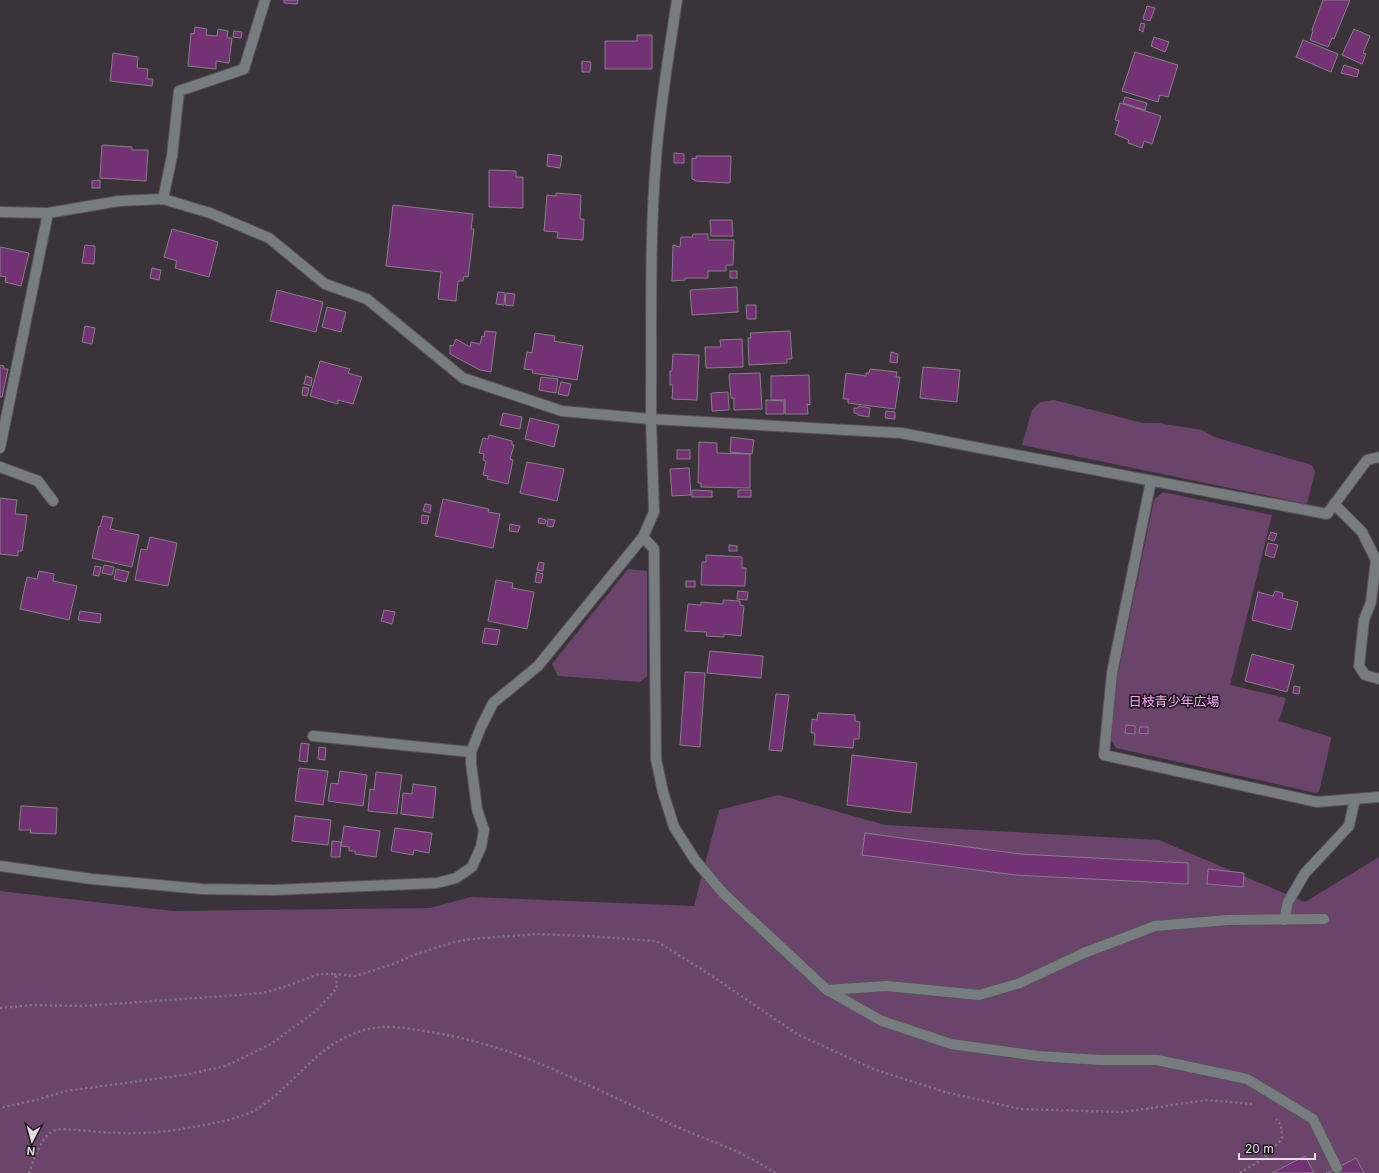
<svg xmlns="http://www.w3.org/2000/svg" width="1379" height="1173" font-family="Inter,'Noto Sans JP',sans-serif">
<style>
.green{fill:#6b446c}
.building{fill:#723274;stroke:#877f87}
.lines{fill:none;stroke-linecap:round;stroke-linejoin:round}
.minor-casing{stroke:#585258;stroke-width:12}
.path{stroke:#807a80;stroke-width:2.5;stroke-dasharray:2 3;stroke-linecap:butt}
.minor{stroke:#777d7e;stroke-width:10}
.labels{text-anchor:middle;stroke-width:3.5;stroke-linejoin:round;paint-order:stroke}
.park-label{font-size:13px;fill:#fea3ff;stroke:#1f1c1f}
</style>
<rect width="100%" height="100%" fill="#3a333a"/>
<g class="green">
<polygon points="1054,400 1143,423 1158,423 1202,430 1214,437 1312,465 1315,472 1307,504 1022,445 1032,410 1040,402"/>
<polygon points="1163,492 1272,515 1230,685 1286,698 1279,721 1331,737 1331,740 1319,792 1316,793 1116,748 1111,740 1117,678 1154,500"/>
<polygon points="628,569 647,571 647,676 640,682 558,676 552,664"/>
<polygon points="779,795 885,825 1159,840 1305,902 1379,857 1379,1173 0,1173 0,891 173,911 430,908 471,897 694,906 719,810"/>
</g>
<g class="building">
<polygon points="284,0 298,0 297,4 284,3"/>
<polygon points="1323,0 1350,0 1334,39 1332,38 1328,47 1310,40 1313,31 1312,30"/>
<polygon points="1147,6 1155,8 1150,21 1143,19"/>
<polygon points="1141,23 1145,24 1143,32 1139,30"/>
<polygon points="195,27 207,29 206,35 217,36 218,29 228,31 227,38 232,38 229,63 216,61 216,69 188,66 191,33 194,34"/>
<polygon points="1354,29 1370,36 1363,53 1366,54 1362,64 1342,55"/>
<polygon points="234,31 242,32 241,38 233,37"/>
<polygon points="637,35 652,35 652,69 605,69 605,41 637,41"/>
<polygon points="1154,37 1169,42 1165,52 1151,46"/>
<polygon points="1303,40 1338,54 1331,72 1296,57"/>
<polygon points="1135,52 1178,65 1168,97 1160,95 1158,102 1122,91"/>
<polygon points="113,53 138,57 137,68 148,69 147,79 153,79 152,86 110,81"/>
<polygon points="582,61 591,62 590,72 582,72"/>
<polygon points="1344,65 1359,70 1357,77 1341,73"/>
<polygon points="1125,97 1147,103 1145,110 1123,103"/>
<polygon points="1120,103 1161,116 1152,144 1144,141 1142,148 1128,143 1129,140 1115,134 1119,121 1115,120"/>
<polygon points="102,145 132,147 132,150 148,150 146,181 100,178"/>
<polygon points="674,153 684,154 684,163 674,163"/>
<polygon points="548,154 562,156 560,168 547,166"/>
<polygon points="696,156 731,156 730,183 695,181 695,180 692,179 692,158 696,159"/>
<polygon points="489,170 516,171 516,177 523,177 523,208 489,207"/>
<polygon points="100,180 100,188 92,188 92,181"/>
<polygon points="556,193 581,195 580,219 584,219 583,240 557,238 558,232 544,231 547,195 556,196"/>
<polygon points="393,205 473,214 471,229 474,229 468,277 464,276 463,281 458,281 456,301 438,299 441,272 386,266"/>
<polygon points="710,220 732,220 733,236 711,236"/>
<polygon points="172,229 218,242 209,277 175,268 177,261 164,257"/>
<polygon points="693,234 708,234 708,240 734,240 733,265 726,265 726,271 708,271 708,278 685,278 685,280 672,281 673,245 680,247 681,237 692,237"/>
<polygon points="85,245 95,246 94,264 82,263"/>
<polygon points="0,247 29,253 21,286 5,282 6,277 0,276"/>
<polygon points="152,268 161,270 159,280 150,278"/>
<rect x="730" y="271" width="7" height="7"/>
<polygon points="737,287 738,312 692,315 690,290"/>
<polygon points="277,290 323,302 316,332 270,321"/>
<polygon points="498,292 505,293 504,305 496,304"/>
<polygon points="506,293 515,294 513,306 505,305"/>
<polygon points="746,305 756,305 756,319 747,319"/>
<polygon points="327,307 346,312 341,332 322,327"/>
<polygon points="85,326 95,328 92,344 82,342"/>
<polygon points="485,331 496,332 491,372 480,370 450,354 450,345 453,346 456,339 470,347 471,342 480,344 482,336 484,337"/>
<polygon points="790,331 792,359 787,359 787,363 749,365 748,338 751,338 750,333"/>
<polygon points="535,333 555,336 554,341 583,346 577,380 532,373 533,370 524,369 527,352 532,353"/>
<polygon points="742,339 743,367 706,368 705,347 721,347 720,340"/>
<polygon points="891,352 898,354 897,363 890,362"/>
<polygon points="673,354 699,355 697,400 672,399 673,385 670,385 670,371 672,371"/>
<polygon points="320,361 350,369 348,373 362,377 353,404 338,400 338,404 310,396"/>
<polygon points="0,365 4,366 4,369 8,369 2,397 0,397"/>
<polygon points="923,367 960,370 957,402 920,398"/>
<polygon points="870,369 897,372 896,377 900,377 895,409 848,403 848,399 843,399 846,373 866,376 866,373 869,373"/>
<polygon points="760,373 762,409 734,410 734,398 731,398 729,374"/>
<polygon points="809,375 810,405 807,404 808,414 785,414 785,400 771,400 771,376"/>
<polygon points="306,376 312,378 311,386 304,384"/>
<polygon points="541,377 558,379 556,393 539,390"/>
<polygon points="561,382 571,384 568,396 558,394"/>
<polygon points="303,387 309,388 307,396 302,395"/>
<polygon points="728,392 729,410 712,411 711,393"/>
<polygon points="766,400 784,401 784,414 766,414"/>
<polygon points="859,406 870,408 869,417 858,415 858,414 854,413 854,408 858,408"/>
<polygon points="886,411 895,412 895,419 885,418"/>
<polygon points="503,413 522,417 520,429 500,425"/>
<polygon points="530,418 559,425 554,447 525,439"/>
<polygon points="489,435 512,441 512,445 514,445 510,459 513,460 508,484 487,479 488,476 483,475 486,461 483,460 484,454 479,453 483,438 488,439"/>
<polygon points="731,437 754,440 752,454 730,452"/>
<polygon points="699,442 717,443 717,453 750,454 750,488 701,487 701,483 698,483"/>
<rect x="677" y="450" width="13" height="9"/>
<polygon points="527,462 564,469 557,501 520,493"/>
<polygon points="689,468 691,495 672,496 670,469"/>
<polygon points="692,490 712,491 712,497 692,497"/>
<rect x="738" y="490" width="13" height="7"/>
<polygon points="0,498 17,500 15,514 27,515 22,551 18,551 18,556 0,554"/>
<polygon points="443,499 489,509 488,512 500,514 493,548 435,536"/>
<polygon points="425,504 431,505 430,513 423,511"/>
<polygon points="422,515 429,516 427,524 421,523"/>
<polygon points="103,516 113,518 110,529 139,535 132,567 92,558 99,526 100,527"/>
<polygon points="539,518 546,520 545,524 538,523"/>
<polygon points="548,519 555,520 553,527 547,526"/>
<polygon points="510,524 520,526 518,532 509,531"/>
<polygon points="1271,532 1277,534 1274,541 1268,539"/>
<polygon points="150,537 177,543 168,586 135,580 141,549 147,550"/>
<polygon points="1268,543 1278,545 1274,558 1265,555"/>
<polygon points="729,545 737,546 737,551 729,551"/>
<polygon points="706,555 742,557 742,568 746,568 745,586 701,585 702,562 706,562"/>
<polygon points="539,562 544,563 543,571 537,570"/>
<polygon points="104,565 114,567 112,575 102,573"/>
<polygon points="95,566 101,567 99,576 93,575"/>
<polygon points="116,569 129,572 126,582 114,579"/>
<polygon points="39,571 54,574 53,581 77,586 69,620 20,609 27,577 37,579"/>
<polygon points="537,572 543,574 541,583 535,582"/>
<polygon points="496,580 513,583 512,588 534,592 527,629 488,621"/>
<rect x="686" y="581" width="9" height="6"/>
<polygon points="738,591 748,592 747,600 737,599"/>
<polygon points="1275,591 1283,593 1282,598 1298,602 1291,630 1252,620 1258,592 1273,596"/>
<polygon points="723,600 740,601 740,605 744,606 741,636 724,634 724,637 706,636 707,632 685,631 688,604 701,605 701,602 723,604"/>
<polygon points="384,610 395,612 392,624 381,621"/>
<polygon points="80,611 101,614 100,623 78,620"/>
<polygon points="485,628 500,630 497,645 482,643"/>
<polygon points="710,651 763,656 761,678 707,673"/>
<polygon points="1252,654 1294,665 1287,692 1245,681"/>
<polygon points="685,672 705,673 700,747 680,745"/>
<polygon points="1294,686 1300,687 1299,694 1293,693"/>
<polygon points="776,694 789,695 782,751 769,750"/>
<polygon points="818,713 855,715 855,721 860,722 859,739 854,739 853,748 814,745 815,733 811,733 812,719 817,720"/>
<polygon points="1126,725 1135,726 1135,734 1125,733"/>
<polygon points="1140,727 1148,727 1148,734 1139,733"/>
<polygon points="301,743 309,744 307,762 299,761"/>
<polygon points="319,747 326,748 325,760 318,759"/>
<polygon points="852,755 917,763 911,813 847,805"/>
<polygon points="299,768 328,771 323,805 295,801"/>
<polygon points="340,771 367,775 363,806 328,801 331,783 338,784"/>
<polygon points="376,772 402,775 397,814 368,811 370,789 374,790"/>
<polygon points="413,784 436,787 433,818 401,814 403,793 412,794"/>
<polygon points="21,806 57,808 56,834 30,833 31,830 19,830"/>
<polygon points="295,816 331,820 328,845 292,841"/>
<polygon points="344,826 380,831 376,857 355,854 355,851 349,851 349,847 341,846"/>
<polygon points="395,828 432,833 429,853 414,850 413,855 391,851"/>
<polygon points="865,833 1020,854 1188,863 1188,884 1015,875 862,855"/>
<polygon points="332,841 341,842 340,857 331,857"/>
<polygon points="1208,869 1244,873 1243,887 1207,884"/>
<polygon points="1305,1156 1314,1173 1272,1173"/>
<polygon points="1356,1158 1364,1173 1326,1173 1337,1168"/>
</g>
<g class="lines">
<defs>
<g id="minor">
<path d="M677,0C669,53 660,106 656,159C649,245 652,332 651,419L901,433L1327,514L1367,460L1379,457"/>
<polyline points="163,199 172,156 179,91 244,69 265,0"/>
<polyline points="0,212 48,213 119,201 163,199 210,213 269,238 325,284 367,299 463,378 562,411 651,419 654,512 643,537 538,666 493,703 481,727 471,752 471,763 477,809 484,830 481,847 472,867 456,878 437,883 273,890 202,889 92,879 0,866"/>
<polyline points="0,448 48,213"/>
<polyline points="0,467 38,481 53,501"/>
<polyline points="1151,481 1112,673 1104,755 1317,802 1379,797"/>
<polyline points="1334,504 1362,532 1376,560 1371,602 1364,620 1359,666 1365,675 1379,679"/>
<polyline points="643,537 654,549 656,759 663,792 674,827 695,860 724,894 827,990 882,1021 951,1044 1038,1056 1100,1060 1157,1060 1247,1079 1313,1119 1337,1168"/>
<polyline points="313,736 471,752"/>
<polyline points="1284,920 1288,902 1305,873 1349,826 1355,799"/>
<polyline points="827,990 887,986 979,995 1020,983 1084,953 1155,926 1228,920 1324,919"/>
</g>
</defs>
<use href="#minor" class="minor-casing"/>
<g class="path">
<polyline points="334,974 356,976 393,964 417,954 457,941 483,938 538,934 586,936 656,941 709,974 797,1034 873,1069 945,1092 1020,1109 1123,1112 1208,1100 1252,1104"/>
<polyline points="0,1008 33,1005 82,1006 240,995 263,993 284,987 319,974 334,974 336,977 337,988 316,1011 271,1044 226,1066 184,1075 66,1091 36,1100 0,1108"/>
<path d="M29,1173C33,1161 40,1140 50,1133C58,1127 69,1130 78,1130C115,1134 151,1135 187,1128C213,1123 244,1120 266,1103C297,1080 319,1045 358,1032C379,1024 401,1027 424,1031C471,1038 516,1052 559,1072C590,1085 620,1100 650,1114C659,1118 668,1123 677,1127C712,1142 743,1151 775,1173"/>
<polyline points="1240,1173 1263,1159 1282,1139 1281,1125 1276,1119"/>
</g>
<use href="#minor" class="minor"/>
</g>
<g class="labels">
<g class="park-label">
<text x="1174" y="706">日枝青少年広場</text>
</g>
</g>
<g transform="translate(32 1141) rotate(186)" stroke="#1f1c1f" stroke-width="3" paint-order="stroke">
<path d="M0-3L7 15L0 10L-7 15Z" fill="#e3dee3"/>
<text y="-6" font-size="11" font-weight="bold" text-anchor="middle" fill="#e3dee3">N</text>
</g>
<path d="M1239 1153v6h76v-6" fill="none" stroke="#e3dee3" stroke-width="2"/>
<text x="1245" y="1153" font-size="12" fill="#e3dee3" stroke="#1f1c1f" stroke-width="3" paint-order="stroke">20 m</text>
</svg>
